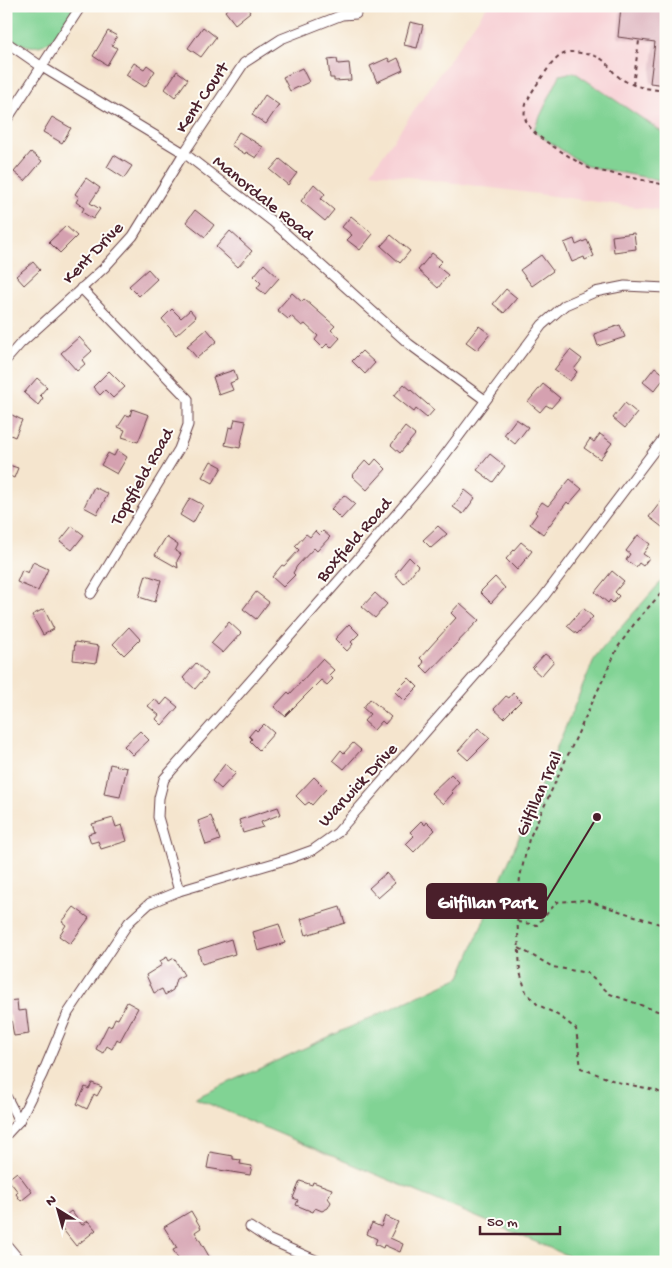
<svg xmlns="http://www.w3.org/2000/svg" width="672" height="1268" font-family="'Gochi Hand',sans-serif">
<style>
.built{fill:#f7cfd4}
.green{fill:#81d394;stroke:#667960}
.building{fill:#d5a1b0}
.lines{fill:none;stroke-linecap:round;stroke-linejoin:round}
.street-casing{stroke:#643d43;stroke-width:11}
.path{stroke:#643d43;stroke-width:2;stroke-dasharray:4 4;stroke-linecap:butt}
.street{stroke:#fff;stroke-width:9}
.labels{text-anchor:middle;stroke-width:4;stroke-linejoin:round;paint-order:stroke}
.street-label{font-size:18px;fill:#4a1f2b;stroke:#fdfcf7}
.leader{fill:none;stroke:#4a1f2b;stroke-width:2}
.callout-dot{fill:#4a1f2b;stroke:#fdfcf7;stroke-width:2}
.callout{fill:#4a1f2b;stroke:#4a1f2b;stroke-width:2}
.callout-label{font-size:19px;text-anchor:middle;font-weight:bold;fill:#fff}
</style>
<rect width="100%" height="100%" fill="#fdfcf7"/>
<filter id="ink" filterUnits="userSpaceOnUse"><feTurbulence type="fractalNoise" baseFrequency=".02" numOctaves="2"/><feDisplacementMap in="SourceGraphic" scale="10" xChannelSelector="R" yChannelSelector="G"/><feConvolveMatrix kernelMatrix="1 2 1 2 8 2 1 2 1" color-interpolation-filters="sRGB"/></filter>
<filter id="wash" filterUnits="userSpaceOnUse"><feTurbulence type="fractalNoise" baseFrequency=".0096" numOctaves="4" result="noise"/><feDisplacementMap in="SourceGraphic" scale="20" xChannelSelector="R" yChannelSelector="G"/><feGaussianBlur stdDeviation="1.12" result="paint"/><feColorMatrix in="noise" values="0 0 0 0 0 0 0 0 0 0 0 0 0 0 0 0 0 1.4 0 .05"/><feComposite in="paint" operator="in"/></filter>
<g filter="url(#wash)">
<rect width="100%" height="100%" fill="#f5e5ce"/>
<polygon class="built" points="487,6 666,6 666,211 371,172"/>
<g class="green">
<path d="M8,6H76C55,37 46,61 6,36Z"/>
<polygon points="574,72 665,134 659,180 586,166 533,131 560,75"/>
<polygon points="666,576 666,1262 583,1262 195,1098 460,977 595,657"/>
</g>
<g id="blocks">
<g class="building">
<polygon points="231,6 246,6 250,12 235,24 225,11"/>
<polygon points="621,6 666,6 666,85 650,83 655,42 618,37"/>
<polygon points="410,22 423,25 417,48 404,45"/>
<polygon points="203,27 216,37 201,57 188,48"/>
<polygon points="108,31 117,36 112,45 117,48 107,65 93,56"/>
<polygon points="388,58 390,62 398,58 403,70 377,82 370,66"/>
<polygon points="337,59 338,64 349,63 351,80 334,81 334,78 330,78 328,60"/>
<polygon points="134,63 144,69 147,65 155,71 145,87 126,75"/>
<polygon points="302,68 309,82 290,91 283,77"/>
<polygon points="177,71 188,79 175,97 165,89"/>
<polygon points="265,95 279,105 266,124 252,115"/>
<polygon points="52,117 71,128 62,143 43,132"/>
<polygon points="239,132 263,147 256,158 246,152 245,154 231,145"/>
<polygon points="31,152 42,161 25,181 14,172"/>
<polygon points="114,155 132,166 124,178 107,167"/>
<polygon points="280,159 297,173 288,185 270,170"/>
<polygon points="86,178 100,188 90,203 100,209 93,219 82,212 84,208 76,202 79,197 75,194"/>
<polygon points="314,184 325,194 321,199 334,210 325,221 301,201"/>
<polygon points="195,210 214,225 205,237 186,222"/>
<polygon points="351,216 373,234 360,250 347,240 352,235 342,227"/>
<polygon points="66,226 77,236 60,253 49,242"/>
<polygon points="230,231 252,251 238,267 216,247"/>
<polygon points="634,233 636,249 614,252 612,236"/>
<polygon points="391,235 410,251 400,263 381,246"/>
<polygon points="574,239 576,245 587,240 594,256 585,260 584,257 572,262 564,243"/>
<polygon points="432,253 442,261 437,266 448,275 438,288 418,270"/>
<polygon points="541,255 553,271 532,286 520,270"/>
<polygon points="33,262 40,270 24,285 16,276"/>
<polygon points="264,264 279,278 265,294 257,288 261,283 254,276"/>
<polygon points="148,269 157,279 139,296 129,286"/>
<polygon points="506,289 517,298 504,313 493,304"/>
<polygon points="292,293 302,302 304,299 335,326 331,330 340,338 331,348 327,344 323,348 315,340 318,336 305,324 302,326 291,316 288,319 277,310"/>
<polygon points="172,309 181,318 190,310 196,317 176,335 162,319"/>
<polygon points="620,325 625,337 598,346 594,334"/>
<polygon points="479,326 490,334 477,350 466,342"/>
<polygon points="207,329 217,341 197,358 187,346"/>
<polygon points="79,337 92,351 82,360 85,364 77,371 61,353"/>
<polygon points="570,350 582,359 574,369 577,372 570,381 554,370"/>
<polygon points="362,351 375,363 365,374 352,361"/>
<polygon points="655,367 666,376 654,391 643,382"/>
<polygon points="234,370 237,380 230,383 233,390 219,395 213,377"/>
<polygon points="109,371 125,387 113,398 105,390 100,395 93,387"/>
<polygon points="37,378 47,387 40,395 43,398 38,405 24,393"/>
<polygon points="404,384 434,410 427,418 416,409 414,412 394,396"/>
<polygon points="543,384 560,398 551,408 546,405 540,412 528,402"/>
<polygon points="625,403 637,413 625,428 613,418"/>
<polygon points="132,409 149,415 138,442 122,437 125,430 118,427 126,415 130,416"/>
<polygon points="10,414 22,420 15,437 6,433 6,423"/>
<polygon points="235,419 246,421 240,448 225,445 229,427 233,428"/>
<polygon points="516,419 528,427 515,444 504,435"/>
<polygon points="405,427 415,435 400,453 391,445"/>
<polygon points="600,434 612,443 600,459 584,448 590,439 594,442"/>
<polygon points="117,450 127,457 117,474 101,465 108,453 114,456"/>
<polygon points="490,454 505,466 493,482 477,470"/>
<polygon points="376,459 386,469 367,490 352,476 366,460 371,465"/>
<polygon points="211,461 222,467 213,483 202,477"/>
<polygon points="6,464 18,468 14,478 6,474"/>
<polygon points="570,479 582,489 569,504 567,502 543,534 530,524 537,514 535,512 542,502 548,506"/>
<polygon points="94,487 108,494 97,514 84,507"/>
<polygon points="465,490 475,498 463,514 453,507"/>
<polygon points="344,495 355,504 341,519 331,509"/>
<polygon points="666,495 666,530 649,517"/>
<polygon points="190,498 203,505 193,523 180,515"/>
<polygon points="72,526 84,535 72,550 60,541"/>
<polygon points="438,526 447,534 431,548 423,540"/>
<polygon points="315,531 319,535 323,531 330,537 317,551 314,548 297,566 293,573 295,575 283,587 272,577 282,565 284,566 299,550 295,546 306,534 310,537"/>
<polygon points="638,535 650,544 643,554 649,558 643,566 639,563 636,567 626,560 630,554 626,551"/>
<polygon points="166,537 178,545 175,551 181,554 177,561 178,568 155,555"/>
<polygon points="521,542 532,551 517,570 506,559"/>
<polygon points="409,557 418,566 404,584 395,574"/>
<polygon points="33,562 48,569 38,591 17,582 22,570 28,573"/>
<polygon points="612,571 624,581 615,592 619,596 613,603 610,600 608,603 595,592"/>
<polygon points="146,575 161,580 155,602 139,597"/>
<polygon points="495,577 505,588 491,603 480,592"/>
<polygon points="256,592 269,602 256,619 243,609"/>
<polygon points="375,593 387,604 375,618 362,607"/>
<polygon points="460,603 479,620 428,673 421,666 424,662 420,658 456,618 451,613"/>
<polygon points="583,608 593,617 577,634 567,626"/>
<polygon points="44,609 54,629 43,635 32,615"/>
<polygon points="229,622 241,633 223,653 211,643"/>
<polygon points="349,624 359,634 351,642 353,644 347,651 335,639"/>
<polygon points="129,627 140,639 124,655 113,644"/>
<polygon points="75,642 99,646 96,663 73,660"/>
<polygon points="545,654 554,661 541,676 532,668"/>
<polygon points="322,659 334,670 329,675 333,679 327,685 321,680 285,716 274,707 288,692 290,694"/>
<polygon points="196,663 208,674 195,689 183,678"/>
<polygon points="409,678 418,687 404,701 395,692"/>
<polygon points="513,693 521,701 504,718 494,709 506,696 509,698"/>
<polygon points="167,698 178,707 162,725 156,719 159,715 148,706 154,699 161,705"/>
<polygon points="370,699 391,717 385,724 382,721 374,730 364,721 370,714 363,708"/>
<polygon points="264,724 274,733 259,750 250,741 252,739 249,736 255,729 257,731"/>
<polygon points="478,728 490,738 468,760 458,751"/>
<polygon points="140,731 149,740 133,755 124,746"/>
<polygon points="353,743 361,750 344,769 333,760 341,750 344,753"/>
<polygon points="110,764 127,768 120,797 104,794"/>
<polygon points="225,764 236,773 221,789 212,781"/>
<polygon points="451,774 459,782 451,791 453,793 443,804 431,793"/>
<polygon points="314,777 326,789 312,805 309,802 305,805 296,796"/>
<polygon points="278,807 281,814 261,822 263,827 243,833 239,820"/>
<polygon points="211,816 220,840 206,845 198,821"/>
<polygon points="113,818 116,827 122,825 127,841 101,849 98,841 91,843 88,834 95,832 92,824"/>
<polygon points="421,821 425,825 427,822 435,830 414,852 406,844 414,836 410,832"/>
<polygon points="386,873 395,883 378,898 369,888"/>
<polygon points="74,907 89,918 70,944 59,936 66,925 62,922"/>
<polygon points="340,907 345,923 306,935 301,919"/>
<polygon points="279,924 285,943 258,951 253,932"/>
<polygon points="231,939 235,954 202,964 198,950"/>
<polygon points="167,957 169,961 174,958 184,975 176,979 173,990 165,995 162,989 154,993 146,975 162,965 160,961"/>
<polygon points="17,1000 18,1011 26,1010 29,1034 14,1036 10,1014 6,1014 6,1001"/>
<polygon points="127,1002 138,1008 120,1041 117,1039 112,1049 107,1046 103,1053 96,1049 108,1025 111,1027 115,1018 118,1019"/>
<polygon points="92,1083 102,1087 97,1096 94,1094 87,1109 77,1104 85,1087 89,1089"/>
<polygon points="210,1152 233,1156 233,1159 241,1160 240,1164 252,1166 250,1175 207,1168"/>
<polygon points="17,1172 32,1192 21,1201 16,1194 18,1192 8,1179"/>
<polygon points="300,1181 312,1185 313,1182 332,1189 328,1198 331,1202 328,1208 322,1211 315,1208 313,1212 296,1205 298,1200 293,1198"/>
<polygon points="71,1211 82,1225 88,1221 96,1230 76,1246 57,1222"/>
<polygon points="191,1211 201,1228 195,1232 210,1258 204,1262 180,1262 173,1250 177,1248 164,1227"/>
<polygon points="385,1216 398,1222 390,1238 403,1244 400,1252 384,1245 383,1248 375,1244 377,1239 367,1234 372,1223 381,1227"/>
</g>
</g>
</g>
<g filter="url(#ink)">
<use href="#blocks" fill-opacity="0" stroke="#643d43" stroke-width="1"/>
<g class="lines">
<defs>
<g id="street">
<polyline points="6,42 42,67 184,153 273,222 409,344 485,400"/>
<polyline points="6,121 81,6"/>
<polyline points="81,288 188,399 188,425 179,449 91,594"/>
<polyline points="6,360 20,344 104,268 133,236 184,153 244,63 281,39 342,15 356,14"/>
<polyline points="179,891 158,817 159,798 164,779 363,553 433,471 542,325 565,305 595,292 625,286 666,288"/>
<polyline points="6,1096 19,1121"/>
<polyline points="6,1135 19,1121 42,1075 68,1013 129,922 150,903 179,891 288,859 313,850 337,833 542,599 666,435"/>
<polyline points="250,1227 268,1239 320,1262"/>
<polyline points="6,1244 21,1262"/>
</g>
</defs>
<use href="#street" class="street-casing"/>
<g class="path">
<polyline points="633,85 639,41"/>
<path d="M666,91C652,89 637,88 625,81C607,72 611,57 586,54C581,53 575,52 570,52C557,54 549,67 542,77C517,112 517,123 554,147C566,154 578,163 591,169L666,185"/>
<polyline points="666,588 637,620 618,647 529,839 520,877 517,913 520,972 526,992 537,1004 561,1017 576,1029 581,1068 617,1082 655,1090 666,1096"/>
<polyline points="518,922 537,925 557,902 585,900 666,926"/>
<polyline points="519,948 553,967 587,973 610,994 660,1012 666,1017"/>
</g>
<use href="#street" class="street"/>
</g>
</g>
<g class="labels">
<g class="street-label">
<text transform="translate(201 97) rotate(-56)" y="6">Kent Court</text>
<text transform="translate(264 197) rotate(39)" y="6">Manordale Road</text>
<text transform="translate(92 252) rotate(-46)" y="6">Kent Drive</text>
<text transform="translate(141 476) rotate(-60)" y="6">Topsfield Road</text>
<text transform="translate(353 539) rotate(-49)" y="6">Boxfield Road</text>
<text transform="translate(357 784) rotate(-47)" y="6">Warwick Drive</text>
<text transform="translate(538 793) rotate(-66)" y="6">Gilfillan Trail</text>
</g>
</g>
<path class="leader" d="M597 817L546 901"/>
<circle class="callout-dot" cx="597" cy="817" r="5"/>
<rect class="callout" x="427" y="884" width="119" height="34" rx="5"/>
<g class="callout-label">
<text x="487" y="908">Gilfillan Park</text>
</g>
<rect width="672" height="1268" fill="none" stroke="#fdfcf7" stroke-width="25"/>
<g transform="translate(58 1210) rotate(323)" stroke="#fdfcf7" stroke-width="4" paint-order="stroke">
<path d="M0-4L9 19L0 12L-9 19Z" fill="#4a1f2b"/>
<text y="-8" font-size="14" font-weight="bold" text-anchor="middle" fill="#4a1f2b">N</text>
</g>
<path d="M480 1226v8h80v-8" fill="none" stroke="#4a1f2b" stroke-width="2.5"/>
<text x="487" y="1226" font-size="15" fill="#4a1f2b" stroke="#fdfcf7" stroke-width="4" paint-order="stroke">50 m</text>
</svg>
